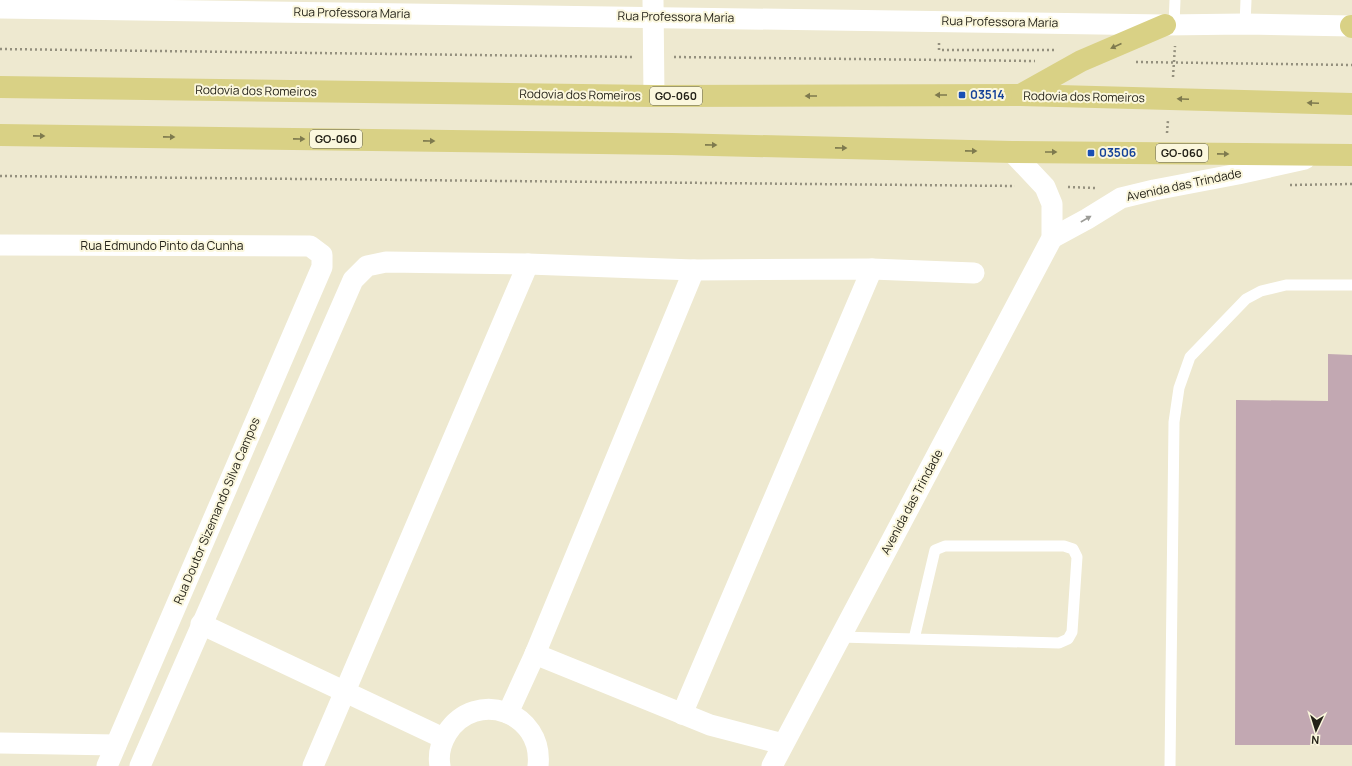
<svg xmlns="http://www.w3.org/2000/svg" width="1352" height="766" font-family="Manrope,sans-serif">
<style>
.building{fill:#c2a8b2}
.lines{fill:none;stroke-linecap:round;stroke-linejoin:round}
.path{stroke:#94907e;stroke-width:2.5;stroke-dasharray:2 3;stroke-linecap:butt}
.lane{stroke:#fff;stroke-width:11}
.street{stroke:#fff;stroke-width:21}
.primary{stroke:#d9d185;stroke-width:22}
.oneway{fill:#7e7a4e}
.oneway2{fill:#9c9c97}
.transit-dot{fill:#1a4fb4;stroke:#fbf7dd;stroke-width:1.5}
.labels{text-anchor:middle;stroke-width:4;stroke-linejoin:round;paint-order:stroke}
.shield{fill:#fbf7dd;stroke:#646253;stroke-width:1}
.shield-label{font-size:11px;font-weight:bold;fill:#242218}
.street-label{font-size:12px;fill:#242218;stroke:#fbf7dd}
.transit-label{font-size:12px;font-weight:bold;fill:#164399;stroke:#fbf7dd;text-anchor:start}
</style>
<rect width="100%" height="100%" fill="#eee9d0"/>
<polygon class="building" points="1328,354 1352,355 1352,745 1235,745 1236,400 1328,401"/>
<g class="lines">
<g class="path">
<polyline points="939,43 939,50 1054,50"/>
<polyline points="0,49 633,57"/>
<polyline points="674,57 1035,61"/>
<polyline points="1136,62 1352,65"/>
<polyline points="1173,77 1175,46"/>
<polyline points="1167,133 1168,120"/>
<polyline points="0,176 1015,186"/>
<polyline points="1290,185 1352,184"/>
<polyline points="1068,187 1095,188"/>
</g>
<g class="lane">
<polyline points="1245,24 1246,0"/>
<polyline points="1174,25 1175,0"/>
<polyline points="840,637 1059,643 1068,639 1072,632 1077,557 1073,549 1064,546 945,546 935,550 914,639"/>
<polyline points="1170,766 1174,422 1179,388 1190,357 1246,299 1261,291 1286,285 1352,285"/>
</g>
<g class="street">
<polyline points="653,0 654,96"/>
<polyline points="0,8 1165,25 1245,24 1352,26"/>
<polyline points="1052,238 1087,219 1121,198 1154,190 1238,174 1305,159"/>
<polyline points="0,245 310,246 322,255 322,267 107,766"/>
<polyline points="201,624 443,738"/>
<polyline points="535,654 710,725 783,744"/>
<polyline points="508,713 535,654 694,270"/>
<polyline points="682,714 872,269"/>
<polyline points="0,743 116,745"/>
<polyline points="140,766 353,280 367,266 386,262 528,264 694,270 872,269 974,273"/>
<polyline points="313,766 528,264"/>
<path d="M440,766C438,755 441,743 447,733C476,688 544,712 538,766"/>
<polyline points="772,766 1052,238 1052,204 1045,187 1012,152"/>
</g>
<g class="primary">
<polyline points="1351,26 1352,27"/>
<polyline points="0,87 654,96 1021,95 1352,104"/>
<polyline points="1022,94 1081,61 1165,25"/>
<polyline points="0,135 672,144 1012,152 1352,155"/>
</g>
</g>
<defs><path id="oneway-solid" d="M-6-.8H1V-3.2L6.5 0L1 3.2V.8H-6Z"/></defs>
<g class="oneway">
<use href="#oneway-solid" transform="translate(1116 46) rotate(156)"/>
<use href="#oneway-solid" transform="translate(941 95) rotate(180)"/>
<use href="#oneway-solid" transform="translate(811 96) rotate(180)"/>
<use href="#oneway-solid" transform="translate(1183 99) rotate(-178)"/>
<use href="#oneway-solid" transform="translate(1313 103) rotate(-178)"/>
<use href="#oneway-solid" transform="translate(39 136) rotate(1)"/>
<use href="#oneway-solid" transform="translate(169 137) rotate(1)"/>
<use href="#oneway-solid" transform="translate(299 139) rotate(1)"/>
<use href="#oneway-solid" transform="translate(429 141) rotate(1)"/>
<use href="#oneway-solid" transform="translate(711 145) rotate(1)"/>
<use href="#oneway-solid" transform="translate(841 148) rotate(1)"/>
<use href="#oneway-solid" transform="translate(971 151) rotate(1)"/>
<use href="#oneway-solid" transform="translate(1051 152)"/>
<use href="#oneway-solid" transform="translate(1223 154) rotate(1)"/>
</g>
<use class="oneway2" href="#oneway-solid" transform="translate(1086 219) rotate(-30)"/>
<g class="transit-dot">
<rect x="958" y="91" width="8" height="8" rx="2"/>
<rect x="1087" y="149" width="8" height="8" rx="2"/>
</g>
<g class="labels">
<g class="shield">
<rect x="650" y="87" width="52" height="18" rx="3"/>
<rect x="310" y="130" width="52" height="18" rx="3"/>
<rect x="1156" y="144" width="52" height="18" rx="3"/>
</g>
<g class="shield-label">
<text x="676" y="100">GO-060</text>
<text x="336" y="143">GO-060</text>
<text x="1182" y="157">GO-060</text>
</g>
<g class="street-label">
<text transform="translate(352 13) rotate(1)" y="4">Rua Professora Maria</text>
<text transform="translate(676 17) rotate(1)" y="4">Rua Professora Maria</text>
<text transform="translate(1000 22) rotate(1)" y="4">Rua Professora Maria</text>
<text transform="translate(256 91) rotate(1)" y="4">Rodovia dos Romeiros</text>
<text transform="translate(580 95) rotate(1)" y="4">Rodovia dos Romeiros</text>
<text transform="translate(1084 97) rotate(1)" y="4">Rodovia dos Romeiros</text>
<text transform="translate(1184 185) rotate(-12)" y="4">Avenida das Trindade</text>
<text x="162" y="250">Rua Edmundo Pinto da Cunha</text>
<text transform="translate(912 502) rotate(-62)" y="4">Avenida das Trindade</text>
<text transform="translate(217 511) rotate(-67)" y="4">Rua Doutor Sizemando Silva Campos</text>
</g>
<g class="transit-label">
<text x="970" y="99">03514</text>
<text x="1099" y="157">03506</text>
</g>
</g>
<g transform="translate(1316 730) rotate(184)" stroke="#fbf7dd" stroke-width="3" paint-order="stroke">
<path d="M0-3L7 15L0 10L-7 15Z" fill="#242218"/>
<text y="-6" font-size="11" font-weight="bold" text-anchor="middle" fill="#242218">N</text>
</g>
</svg>
